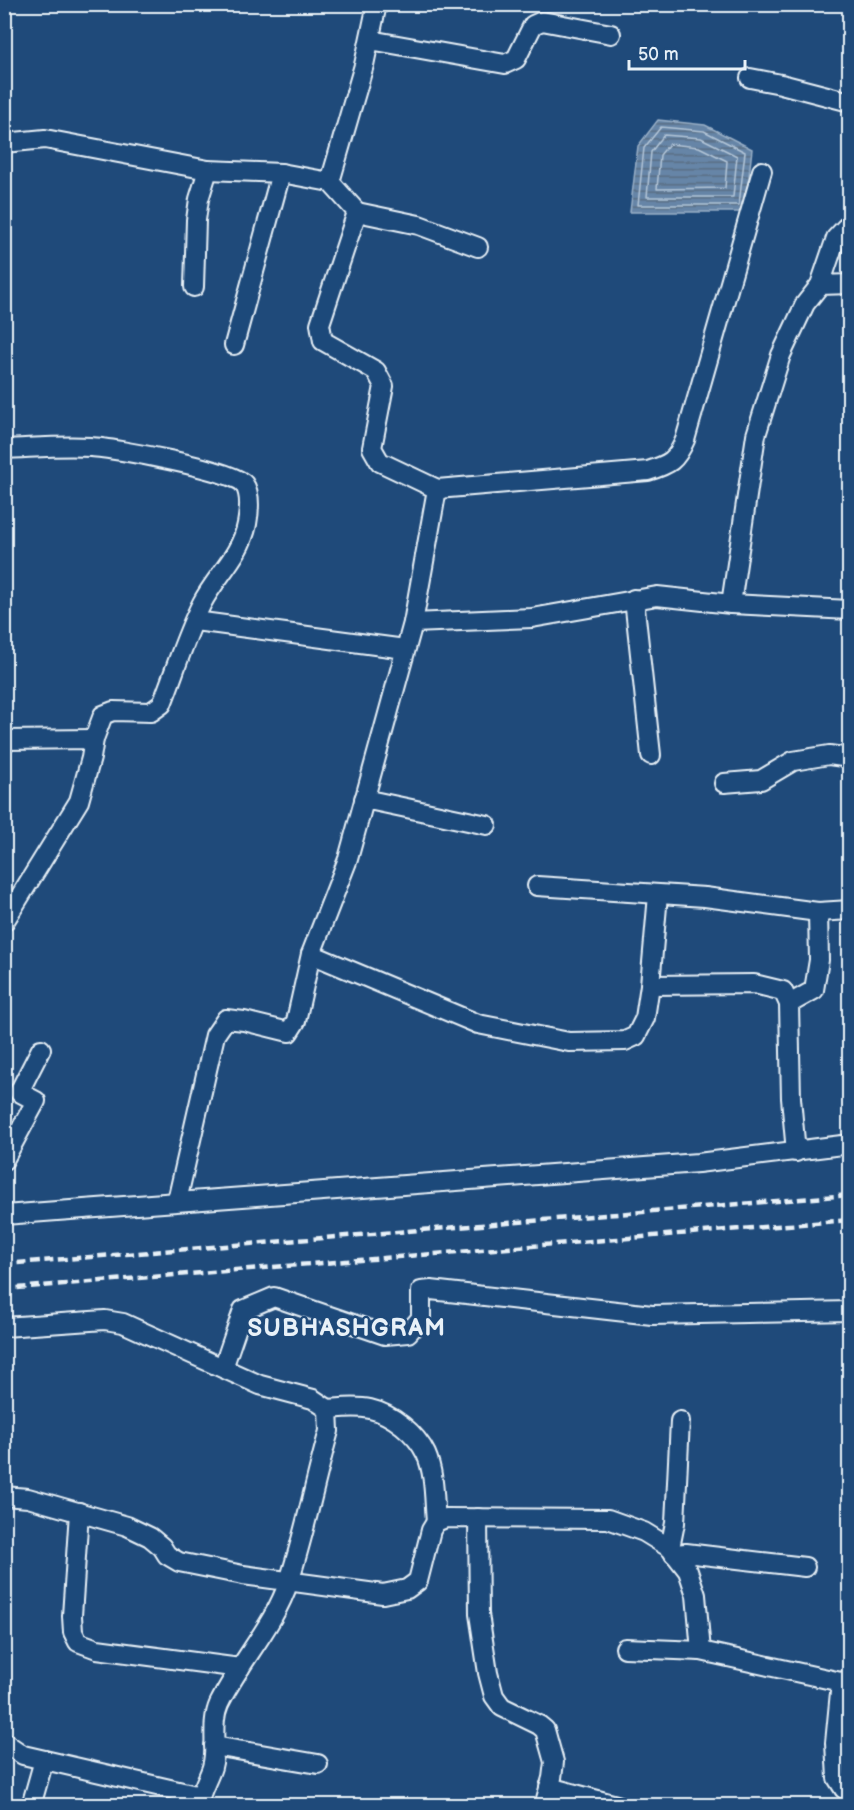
<svg xmlns="http://www.w3.org/2000/svg" width="854" height="1810" font-family="'Balsamiq Sans',sans-serif">
<style>
.water{fill:url(#water-rules);stroke:#9ab0c7;stroke-width:1.5}
.lines{fill:none;stroke-linecap:round;stroke-linejoin:round}
.shore{stroke:#b4c6d8;stroke-width:1.5}
.street-casing{stroke:#e8f1f8;stroke-width:22}
.street{stroke:#1f4a7a;stroke-width:18}
.rail{stroke:#e8f1f8;stroke-width:4.5;stroke-dasharray:9 4.5;stroke-linecap:butt}
.labels{text-anchor:middle;stroke-width:4.5;stroke-linejoin:round;paint-order:stroke}
.district-label{font-size:24px;font-weight:bold;letter-spacing:1.5px;fill:#e8f1f8;stroke:#1f4a7a}
</style>
<defs>
<pattern id="water-rules" width="6" height="5" patternUnits="userSpaceOnUse" patternTransform="scale(1.5)"><rect width="6" height="5" fill="#6685a7"/><path d="M0 2.5h6" fill="none" stroke="#596d82"/></pattern>
</defs>
<rect width="100%" height="100%" fill="#1f4a7a"/>
<filter id="ink" filterUnits="userSpaceOnUse"><feTurbulence type="fractalNoise" baseFrequency=".0167" numOctaves="2"/><feDisplacementMap in="SourceGraphic" scale="12" xChannelSelector="R" yChannelSelector="G"/><feConvolveMatrix kernelMatrix="1 2 1 2 8 2 1 2 1" color-interpolation-filters="sRGB"/></filter>
<g filter="url(#ink)">
<polygon class="water" points="658,120 705,125 752,149 745,212 630,212 638,146"/>
<g class="lines">
<g class="shore">
<polygon points="661,127 704,131 745,152 739,205 638,205 644,148"/>
<polygon points="664,135 701,138 737,156 733,197 647,197 651,152"/>
<polygon points="669,144 699,147 727,161 725,188 657,189 660,155"/>
</g>
<defs>
<g id="street">
<polyline points="370,40 505,64 516,59 533,25 542,21 611,34"/>
<polyline points="750,78 781,84 850,102"/>
<polyline points="4,143 45,139 208,170 281,173 330,182 364,65 377,4"/>
<polyline points="357,212 419,225 478,247"/>
<polyline points="820,285 850,284"/>
<polyline points="194,287 196,220 199,199 208,170"/>
<polyline points="234,345 281,173"/>
<path d="M4,449C33,448 62,445 91,447C113,448 234,470 244,484C251,494 249,513 247,524C241,555 216,576 202,603C186,634 175,671 162,704L151,712L113,711L103,715L94,739"/>
<path d="M437,489L648,471C670,464 676,461 685,440L762,171"/>
<polyline points="634,599 651,755"/>
<polyline points="731,604 756,435 781,355 805,304 820,285 836,238 850,223"/>
<polyline points="195,621 405,649"/>
<polyline points="413,623 532,618 657,596 731,604 850,610"/>
<polyline points="4,740 94,739 91,758 79,801 4,922"/>
<polyline points="724,783 761,780 793,761 829,755 850,758"/>
<polyline points="364,799 487,825"/>
<polyline points="537,886 705,897 818,912 850,910"/>
<polyline points="311,954 478,1024 569,1042 625,1041 636,1036 645,1018 650,985 658,895"/>
<polyline points="650,985 754,984 783,991 789,1004 791,1098 796,1152"/>
<polyline points="789,1004 814,990 819,960 818,912"/>
<polyline points="4,1160 36,1101 19,1092 41,1049"/>
<polyline points="177,1201 215,1035 226,1019 244,1021 289,1032 296,1021 311,954 348,859 413,623 437,489 380,462 372,448 384,386 376,371 323,341 320,324 357,212 330,182"/>
<polyline points="4,1215 698,1163 850,1144"/>
<path d="M4,1327L105,1320L123,1323L260,1385L313,1399L328,1409L329,1431C315,1480 305,1533 289,1581C274,1626 240,1661 219,1704C210,1724 218,1746 212,1767C208,1780 200,1791 198,1806"/>
<polyline points="223,1368 243,1310 274,1297 385,1335 408,1333 421,1318 421,1291 431,1290 652,1315 850,1311"/>
<path d="M328,1409C342,1408 356,1406 370,1409C392,1414 416,1433 426,1454C435,1474 434,1500 436,1522"/>
<polyline points="4,1496 28,1498 127,1526 150,1537 162,1547 167,1555 179,1562 243,1575 383,1594 407,1589 418,1581 431,1530 436,1522 446,1518 608,1519 644,1532 670,1548 688,1571 696,1595 701,1651"/>
<polyline points="79,1512 72,1616 73,1632 78,1642 97,1649 240,1668"/>
<polyline points="478,1518 479,1614 488,1673 494,1696 502,1707 539,1725 545,1730 554,1762 552,1778 544,1806"/>
<polyline points="670,1548 675,1523 680,1421"/>
<polyline points="674,1554 686,1553 805,1567"/>
<polyline points="625,1648 701,1651 841,1682 850,1679"/>
<polyline points="841,1682 835,1743 837,1778 844,1789 850,1792"/>
<polyline points="4,1742 23,1755 200,1796"/>
<polyline points="214,1746 318,1764"/>
<polyline points="549,1787 620,1806"/>
<polyline points="31,1806 44,1760"/>
</g>
</defs>
<use href="#street" class="street-casing"/>
<use href="#street" class="street"/>
<g class="rail">
<polyline points="4,1264 850,1195"/>
<polyline points="4,1289 850,1220"/>
</g>
</g>
</g>
<g class="labels">
<g class="district-label">
<text x="347" y="1336">SUBHASHGRAM</text>
</g>
</g>
<rect width="854" height="1810" fill="none" stroke="#1f4a7a" stroke-width="24"/>
<rect x="12" y="12" width="830" height="1786" fill="none" stroke="#e8f1f8" stroke-width="2" filter="url(#ink)"/>
<path d="M629 60v9h116v-9" fill="none" stroke="#e8f1f8" stroke-width="3"/>
<text x="638" y="60" font-size="18" fill="#e8f1f8" stroke="#1f4a7a" stroke-width="4.5" paint-order="stroke">50 m</text>
</svg>
